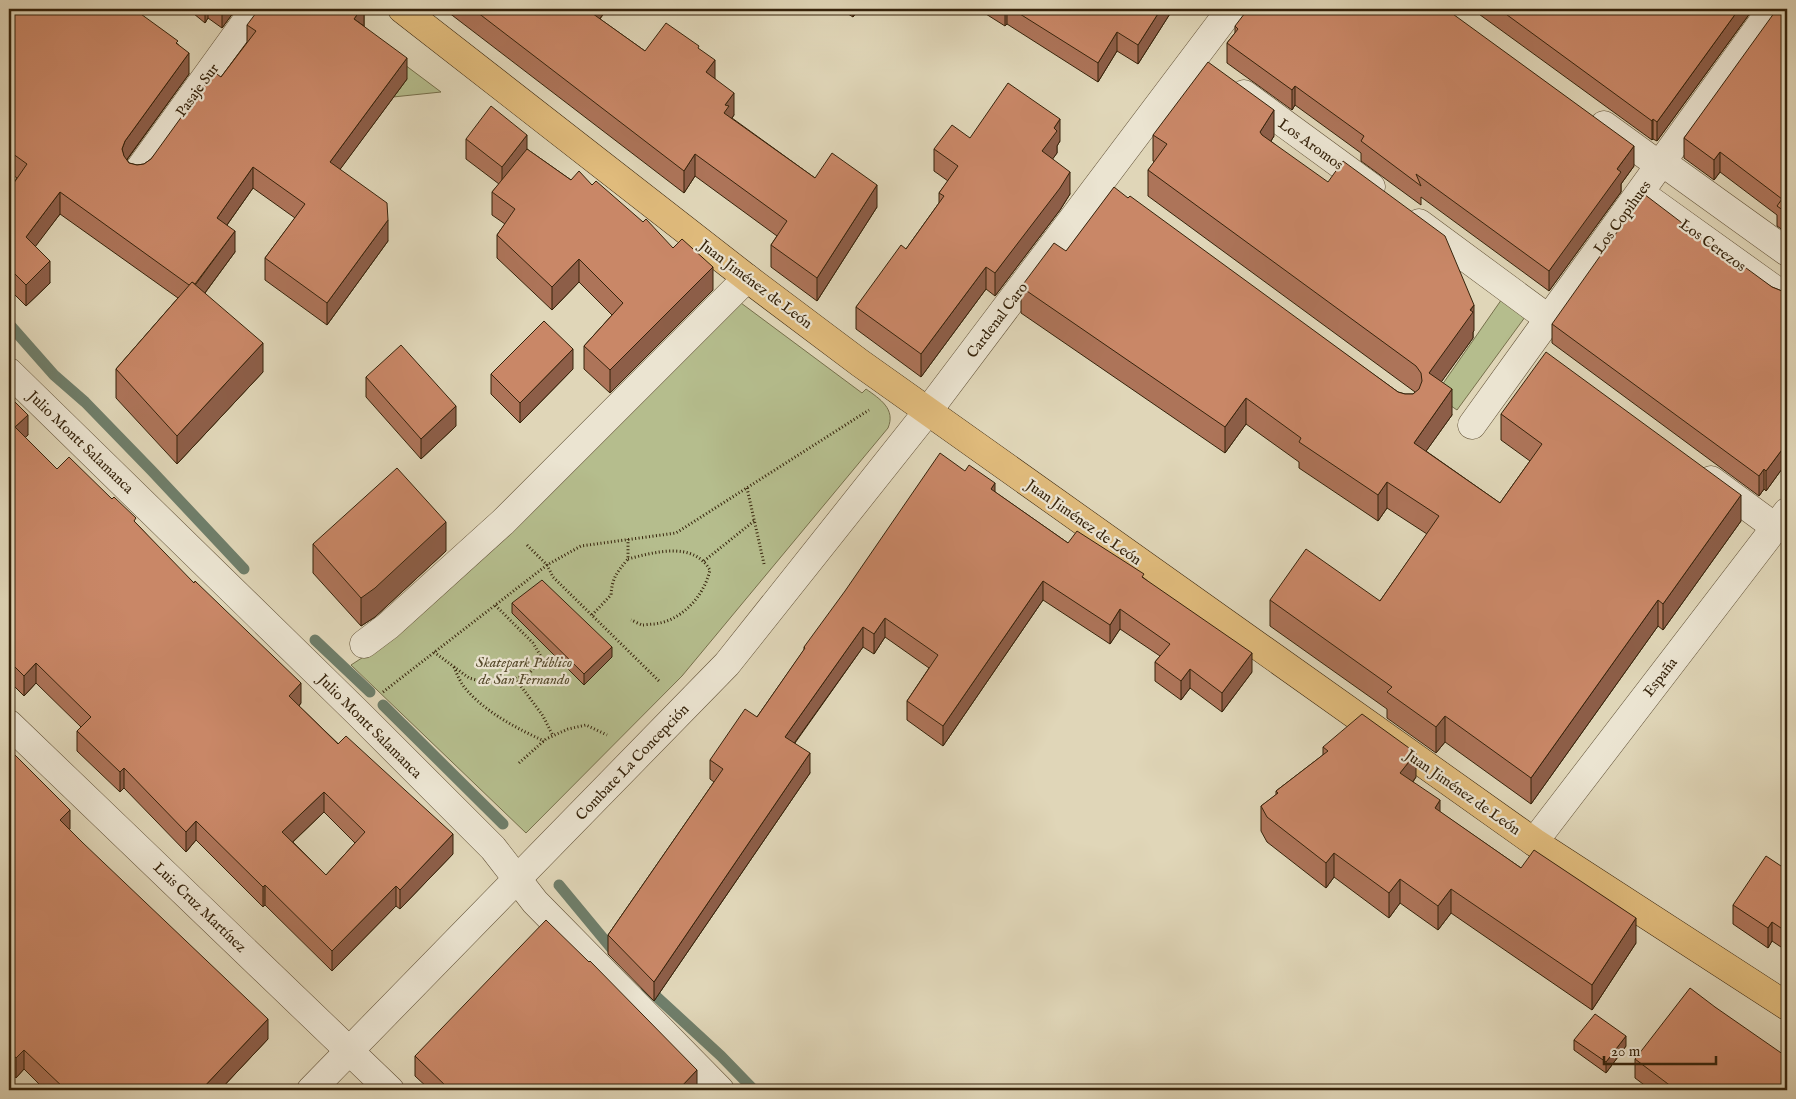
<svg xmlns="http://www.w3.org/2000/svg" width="1796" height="1099" font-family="'IM FELL English',serif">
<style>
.green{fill:#b5bd8d;stroke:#76704c}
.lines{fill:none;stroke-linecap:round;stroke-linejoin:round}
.stream{stroke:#6f7e6a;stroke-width:11}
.minor-casing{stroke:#605036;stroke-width:29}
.major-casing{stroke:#36230b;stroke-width:29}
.path{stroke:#36230b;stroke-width:3;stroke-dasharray:1 2.5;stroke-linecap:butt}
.minor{stroke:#ebe4d1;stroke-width:28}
.major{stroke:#e0bb7c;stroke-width:28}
.wall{fill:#ad7459;stroke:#36230b;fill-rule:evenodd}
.shaded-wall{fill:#8d5e48;stroke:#36230b}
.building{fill:#c98767;stroke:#36230b;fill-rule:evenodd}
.labels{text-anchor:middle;stroke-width:4.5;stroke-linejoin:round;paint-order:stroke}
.street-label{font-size:15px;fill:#36230b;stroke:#ebe4d1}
.park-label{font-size:15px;font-style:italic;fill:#564a2c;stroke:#ebe4d1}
</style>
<rect width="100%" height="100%" fill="#e0d6b8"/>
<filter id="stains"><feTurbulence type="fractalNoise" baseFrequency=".004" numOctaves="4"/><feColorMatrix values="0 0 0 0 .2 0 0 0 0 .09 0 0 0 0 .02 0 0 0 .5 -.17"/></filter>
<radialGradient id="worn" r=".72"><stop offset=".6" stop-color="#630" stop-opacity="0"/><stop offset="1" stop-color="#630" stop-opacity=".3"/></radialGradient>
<g class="green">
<polygon points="401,62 441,92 393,97"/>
<polygon points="1504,296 1528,313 1457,410 1435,395"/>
<path d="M741,303L862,393L866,389C880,399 896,409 888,428L682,676L526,833L351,665L385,643Z"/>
</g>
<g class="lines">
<g class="stream">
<polyline points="9,324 54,375 85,402 152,471 244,569"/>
<polyline points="315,640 370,692"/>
<polyline points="383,705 503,824"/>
<polyline points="559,885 617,955"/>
<polyline points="646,987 721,1056 754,1090"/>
</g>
<defs>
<g id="minor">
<polyline points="1244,94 1371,187"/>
<polyline points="1604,125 1659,165"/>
<polyline points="1662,162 1787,252"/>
<polyline points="138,171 255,9"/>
<polyline points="1643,195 1781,294 1787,296"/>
<polyline points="1419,223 1549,319"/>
<polyline points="9,372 358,713 493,848 535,902 720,1090"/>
<polyline points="1472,425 1772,9"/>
<polyline points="1711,480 1775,527"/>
<polyline points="364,644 388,626 503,522 747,278"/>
<polyline points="9,724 390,1090"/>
<polyline points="1534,842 1787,512"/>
<polyline points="311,1090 727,664 928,411 1231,9"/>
</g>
<polyline id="major" points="402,9 747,278 860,363 1534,842 1787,1006"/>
</defs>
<use href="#minor" class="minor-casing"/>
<use href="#major" class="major-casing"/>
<g class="path">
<polyline points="747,488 764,564"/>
<polyline points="527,545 547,565 553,577 660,682"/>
<path d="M628,559C655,552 693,541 710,570C704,596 682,621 654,624C650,624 645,625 642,625C639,624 634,621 631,620"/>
<polyline points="704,561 754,521"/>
<path d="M592,615L611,595C612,578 617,572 628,559V539"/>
<polyline points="434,652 469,678 487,683 527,676 542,658 533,643 495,605"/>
<path d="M454,667C457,674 460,682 465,688C485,712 516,728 544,741"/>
<polyline points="515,678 543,716 553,736"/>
<polyline points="383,692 547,565 581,546 676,533 869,410"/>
<polyline points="519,763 546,739 568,729 586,725 607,735"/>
</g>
<use href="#minor" class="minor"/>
<use href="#major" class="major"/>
</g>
<g class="wall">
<polygon points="9,9 178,44 189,74 127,160 129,163 137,165 144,164 151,159 221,77 247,42 247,25 364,9 364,26 407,79 340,169 388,241 327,325 265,280 265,258 295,218 253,188 227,225 235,252 205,293 263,372 177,464 116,398 116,369 178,298 60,214 35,246 50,283 26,306 9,289 9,190 17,178 9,172"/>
<polygon points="188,9 236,9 222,28 208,18 205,23"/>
<polygon points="444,9 607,9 600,19 645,51 699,49 734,115 732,118 815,178 877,207 817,301 771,267 771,245 777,236 695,176 684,193"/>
<polygon points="840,9 859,9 853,17"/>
<polygon points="978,9 1173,9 1138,64 1117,51 1098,82 1007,24 1005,26"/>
<polygon points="1472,9 1753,9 1657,141 1653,139 1652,140"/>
<polygon points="1787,9 1787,233 1777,226 1777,215 1720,172 1714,180 1684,158 1684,138"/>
<polygon points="1235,26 1634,166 1621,184 1621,192 1549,291 1421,197 1421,205 1361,161 1361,153 1295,105 1292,110 1227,63 1227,43 1235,33"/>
<polygon points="1153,135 1274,136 1271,141 1474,331 1473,332 1473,338 1441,382 1452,415 1426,451 1500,503 1530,461 1501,440 1501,414 1741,521 1663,630 1658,626 1531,804 1445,742 1436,753 1387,718 1387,709 1270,626 1270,600 1380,601 1427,534 1387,508 1378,521 1299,468 1299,462 1246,424 1225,453 1021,313 1021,287 1066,251 1128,198 1398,392 1405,394 1413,394 1415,392 1148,196 1148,170 1155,162 1153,161"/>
<polygon points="466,139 527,149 571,180 592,185 713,290 610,393 584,369 584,346 612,315 579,282 552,310 497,258 497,235 505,224 492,215 492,192 499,184 466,159"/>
<polygon points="1060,141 1057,146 1057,153 1052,159 1070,194 1060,210 995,296 986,289 921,377 856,329 856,307 906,249 939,203 939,193 948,181 934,171 934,149"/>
<polygon points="1740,267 1772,287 1782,291 1787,291 1787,462 1766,491 1764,489 1759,496 1552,343 1552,324"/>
<polygon points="573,369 520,423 491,394 491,374"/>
<polygon points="366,377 456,426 421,459 366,397"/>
<path d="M9,396L28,435L25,437L57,469L136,523L301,703L299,706L453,854L400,909L396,906L332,971L265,905L263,907L196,840L186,852L124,788L120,792L77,751V731L81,727L36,683L24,696L9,681ZM324,812L355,843L326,875L293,842Z"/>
<polygon points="995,492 1068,543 1144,578 1252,672 1222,712 1190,688 1181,700 1155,681 1155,662 1160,656 1120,629 1110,644 1043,600 943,746 907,720 907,701 929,668 885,637 874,654 863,647 795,743 810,773 654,1001 608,954 608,935 714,782 710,779 710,760 757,717 804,650 804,647"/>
<polygon points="313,544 446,551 375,617 361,626 313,573"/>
<polygon points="1787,599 1787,621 1786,620 1786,600"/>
<polygon points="512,603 612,657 584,685 512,613"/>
<polygon points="1323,747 1416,777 1413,782 1440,812 1521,868 1636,943 1592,1010 1451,913 1438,930 1400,903 1389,918 1334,877 1326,888 1267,842 1261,831 1261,806 1276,795 1276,791 1323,755"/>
<polygon points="9,749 69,830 268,1039 220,1090 45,1090 24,1069 16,1078 9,1070"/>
<polygon points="1787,870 1787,951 1772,941 1768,948 1733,924 1733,905"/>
<polygon points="1715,1007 1787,1090 1651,1090 1635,1078 1635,1059"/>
<polygon points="1574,1040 1626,1046 1606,1073 1574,1050"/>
<polygon points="415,1056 697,1089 697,1090 430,1090 415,1076"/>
</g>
<g class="shaded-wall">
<polygon points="205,9 208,9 208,18 205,23"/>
<polygon points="222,9 236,9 222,28"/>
<polygon points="361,9 364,9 364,26 354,19"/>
<polygon points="591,9 607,9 589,33 589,11"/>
<polygon points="853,9 859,9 853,17"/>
<polygon points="1005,9 1007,9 1007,24 1005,26"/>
<polygon points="1161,9 1173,9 1138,64 1138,45"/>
<polygon points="1739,9 1753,9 1657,141 1657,122"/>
<polygon points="1117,32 1117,51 1098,82 1098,63"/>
<polygon points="189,53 189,74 125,162 122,149 125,141"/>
<polygon points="407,58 407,79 330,183 330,162"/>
<polygon points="715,60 715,82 706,72"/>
<polygon points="1295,86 1295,105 1292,110 1292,90"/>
<polygon points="734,93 734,115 729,122 724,113 725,105"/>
<polygon points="1274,110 1274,136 1260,158 1260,132"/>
<polygon points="1060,119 1060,141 1057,146 1057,153 1042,174 1042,151 1054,128"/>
<polygon points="1653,119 1653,139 1652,140 1652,121"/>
<polygon points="527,135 527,155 502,187 502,167"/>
<polygon points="1634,146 1634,166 1621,184 1621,192 1549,291 1549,271 1617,169"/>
<polygon points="1720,152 1720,172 1714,180 1714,160"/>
<polygon points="695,154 695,176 684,193 684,171"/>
<polygon points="253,167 253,188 217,239 217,218"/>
<polygon points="1070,172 1070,194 1060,210 995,296 995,273"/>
<polygon points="877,185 877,207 817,301 817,278"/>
<polygon points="60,192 60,214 26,259 26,237"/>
<polygon points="388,220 388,241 327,325 327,303"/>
<polygon points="235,231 235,252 193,309 193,288"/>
<polygon points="579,259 579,282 552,310 552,287"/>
<polygon points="50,261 50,283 26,306 26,285"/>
<polygon points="713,267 713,290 610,393 610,370"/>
<polygon points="986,267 986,289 921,377 921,354"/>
<polygon points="1474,305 1474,331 1473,332 1473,338 1429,399 1429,373"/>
<polygon points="263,343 263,372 177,464 177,436"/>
<polygon points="573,349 573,369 520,423 520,403"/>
<polygon points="1452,389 1452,415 1414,468 1414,443"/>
<polygon points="1246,398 1246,424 1225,453 1225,427"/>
<polygon points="456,406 456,426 421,459 421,439"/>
<polygon points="28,415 28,435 15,447 15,427"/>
<polygon points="1787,443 1787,462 1766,491 1766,471"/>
<polygon points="1764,469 1764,489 1759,496 1759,476"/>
<polygon points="1387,482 1387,508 1378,521 1378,495"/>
<polygon points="995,483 995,502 991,489"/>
<polygon points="1741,495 1741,521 1663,630 1663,604"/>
<polygon points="446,522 446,551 375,617 361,626 361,598"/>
<polygon points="1043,581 1043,600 943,746 943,726"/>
<polygon points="1658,600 1658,626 1531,804 1531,778"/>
<polygon points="1120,609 1120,629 1110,644 1110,625"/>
<polygon points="885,618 885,637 874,654 874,634"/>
<polygon points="863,627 863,647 785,756 785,737"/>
<polygon points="612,647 612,657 584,685 584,674"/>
<polygon points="1252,653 1252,672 1222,712 1222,693"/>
<polygon points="36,663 36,683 24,696 24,676"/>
<polygon points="1190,669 1190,688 1181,700 1181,681"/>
<polygon points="301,683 301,703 289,716 289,696"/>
<polygon points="1445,716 1445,742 1436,753 1436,727"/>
<polygon points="810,753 810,773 654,1001 654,982"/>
<polygon points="1416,753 1416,777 1400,798 1400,773"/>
<polygon points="124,768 124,788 120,792 120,772"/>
<polygon points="324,792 324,812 282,852 282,832"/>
<polygon points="1440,800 1440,825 1435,808"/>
<polygon points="70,810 70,829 60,840 60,820"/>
<polygon points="196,821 196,840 186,852 186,832"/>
<polygon points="453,834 453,854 400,909 400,890"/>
<polygon points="1334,853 1334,877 1326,888 1326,863"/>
<polygon points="1400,879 1400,903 1389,918 1389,893"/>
<polygon points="265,885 265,905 263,907 263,887"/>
<polygon points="396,886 396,906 332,971 332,951"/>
<polygon points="1451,889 1451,913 1438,930 1438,906"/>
<polygon points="1636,918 1636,943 1592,1010 1592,985"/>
<polygon points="1772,922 1772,941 1768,948 1768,928"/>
<polygon points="268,1019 268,1039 220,1090 201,1090"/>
<polygon points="1626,1036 1626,1046 1606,1073 1606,1062"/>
<polygon points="24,1050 24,1069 16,1078 16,1058"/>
<polygon points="697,1070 697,1090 680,1090 680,1088"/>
</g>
<g class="building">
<polygon points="9,9 134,9 178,41 176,43 189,53 125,141 122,149 124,156 129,163 137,165 144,164 151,159 214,72 221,77 256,31 247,25 259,9 361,9 354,19 407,58 330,162 387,203 388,220 327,303 265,258 305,204 253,167 217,218 235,231 195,284 192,282 189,285 60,192 26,237 50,261 26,285 9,268 9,210 12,207 9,205 9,190 27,164 9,151"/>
<polygon points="473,9 591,9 589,11 645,51 666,23 699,46 698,48 715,60 706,72 734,93 725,105 729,106 724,113 815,178 832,153 877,185 817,278 771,245 787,221 695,154 684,171"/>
<polygon points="1012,9 1161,9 1138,45 1117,32 1098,63"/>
<polygon points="1248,9 1446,9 1634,146 1617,169 1621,172 1549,271 1416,174 1421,186 1361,141 1364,136 1295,86 1292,90 1227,43 1238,29 1235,26"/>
<polygon points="1499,9 1739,9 1657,122 1653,119 1652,121"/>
<polygon points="1777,9 1787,9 1787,213 1777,206 1782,199 1720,152 1714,160 1684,138"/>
<polygon points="1208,62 1274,110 1260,132 1262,135 1328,182 1343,161 1445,236 1474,305 1470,310 1473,312 1429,373 1452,389 1414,443 1500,503 1542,444 1501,414 1546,352 1741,495 1663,604 1658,600 1531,778 1445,716 1436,727 1387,692 1392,687 1270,600 1306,549 1380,601 1439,516 1387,482 1378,495 1299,442 1301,438 1246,398 1225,427 1021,287 1054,243 1066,251 1114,187 1128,198 1130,196 1398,392 1405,394 1413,394 1419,389 1422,381 1421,373 1416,366 1148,170 1167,144 1153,135"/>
<polygon points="1008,83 1060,119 1054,128 1057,131 1042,151 1070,172 1060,188 995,273 986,267 921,354 856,307 901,245 906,249 944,196 939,193 958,166 934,149 952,125 970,138"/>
<polygon points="491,106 527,135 502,167 466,139"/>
<polygon points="527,149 571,180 579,171 592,185 596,181 643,222 646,219 673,248 682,239 713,267 610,370 584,346 623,303 579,259 552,287 497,235 515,209 492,192"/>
<polygon points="1644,194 1740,267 1742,265 1772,287 1782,291 1787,291 1787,443 1766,471 1764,469 1759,476 1552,324"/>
<polygon points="192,282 263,343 177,436 116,369"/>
<polygon points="544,321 573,349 520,403 491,374"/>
<polygon points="401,345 456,406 421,439 366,377"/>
<path d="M9,396L28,415L15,427L57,469L69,457L112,499L114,497L136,518L134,521L194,583L195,581L301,683L289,696L338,744L346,736L453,834L400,890L396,886L332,951L265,885L263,887L196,821L186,832L124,768L120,772L77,731L91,717L36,663L24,676L9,661ZM324,792L365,832L326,875L282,832Z"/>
<polygon points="940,453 965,471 969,465 995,483 991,489 1068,543 1077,531 1144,574 1142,577 1252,653 1222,693 1190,669 1181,681 1155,662 1170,644 1120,609 1110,625 1043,581 943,726 907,701 938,655 885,618 874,634 863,627 785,737 810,753 654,982 608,935 723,769 710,760 745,709 757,717 805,648 804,647 845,591"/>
<polygon points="397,468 446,522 375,588 361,598 313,544"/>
<polygon points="542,580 612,647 584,674 512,603"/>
<polygon points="1362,714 1416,753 1400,773 1440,800 1435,808 1521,868 1534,850 1636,918 1592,985 1451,889 1438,906 1400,879 1389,893 1334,853 1326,863 1267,817 1261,806 1278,793 1276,791 1328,751 1323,747"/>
<polygon points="9,749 70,810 60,820 83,843 268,1019 201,1090 66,1090 24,1050 16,1058 9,1050"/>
<polygon points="1766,856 1787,870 1787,932 1772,922 1768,928 1733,905"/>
<polygon points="546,920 589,962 590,961 697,1070 680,1088 682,1090 450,1090 415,1056"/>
<polygon points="1690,988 1715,1007 1787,1057 1787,1090 1676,1090 1635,1059"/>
<polygon points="1595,1014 1626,1036 1606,1062 1574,1040"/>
</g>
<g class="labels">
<g class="street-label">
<text transform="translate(197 90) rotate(-54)" y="5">Pasaje Sur</text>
<text transform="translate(1311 144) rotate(36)" y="5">Los Aromos</text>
<text transform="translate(1622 217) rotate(-54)" y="5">Los Copihues</text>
<text transform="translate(1713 245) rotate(36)" y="5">Los Cerezos</text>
<text transform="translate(756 284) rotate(37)" y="5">Juan Jiménez de León</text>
<text transform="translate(997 320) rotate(-53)" y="5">Cardenal Caro</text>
<text transform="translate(81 442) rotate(44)" y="5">Julio Montt Salamanca</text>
<text transform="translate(1084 522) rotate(35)" y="5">Juan Jiménez de León</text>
<text transform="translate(1660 677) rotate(-52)" y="5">España</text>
<text transform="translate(370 726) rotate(45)" y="5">Julio Montt Salamanca</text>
<text transform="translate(632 762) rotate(-46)" y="5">Combate La Concepción</text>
<text transform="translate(1463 792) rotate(35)" y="5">Juan Jiménez de León</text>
<text transform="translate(200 907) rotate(44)" y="5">Luis Cruz Martínez</text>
</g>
<g class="park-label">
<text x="524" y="667">Skatepark Público<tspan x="524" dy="17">de San Fernando</tspan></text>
</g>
</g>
<rect width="1796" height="1099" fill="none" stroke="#e0d6b8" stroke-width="30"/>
<rect x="10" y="10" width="1776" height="1079" fill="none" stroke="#36230b" stroke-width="2.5"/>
<rect x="15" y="15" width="1766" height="1069" fill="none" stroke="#36230b"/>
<path d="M1604 1056v8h112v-8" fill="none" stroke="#36230b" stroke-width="2.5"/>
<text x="1611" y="1056" font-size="15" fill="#36230b" stroke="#ebe4d1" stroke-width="4" paint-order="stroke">20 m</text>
<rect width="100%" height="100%" filter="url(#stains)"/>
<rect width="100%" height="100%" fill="url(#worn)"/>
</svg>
